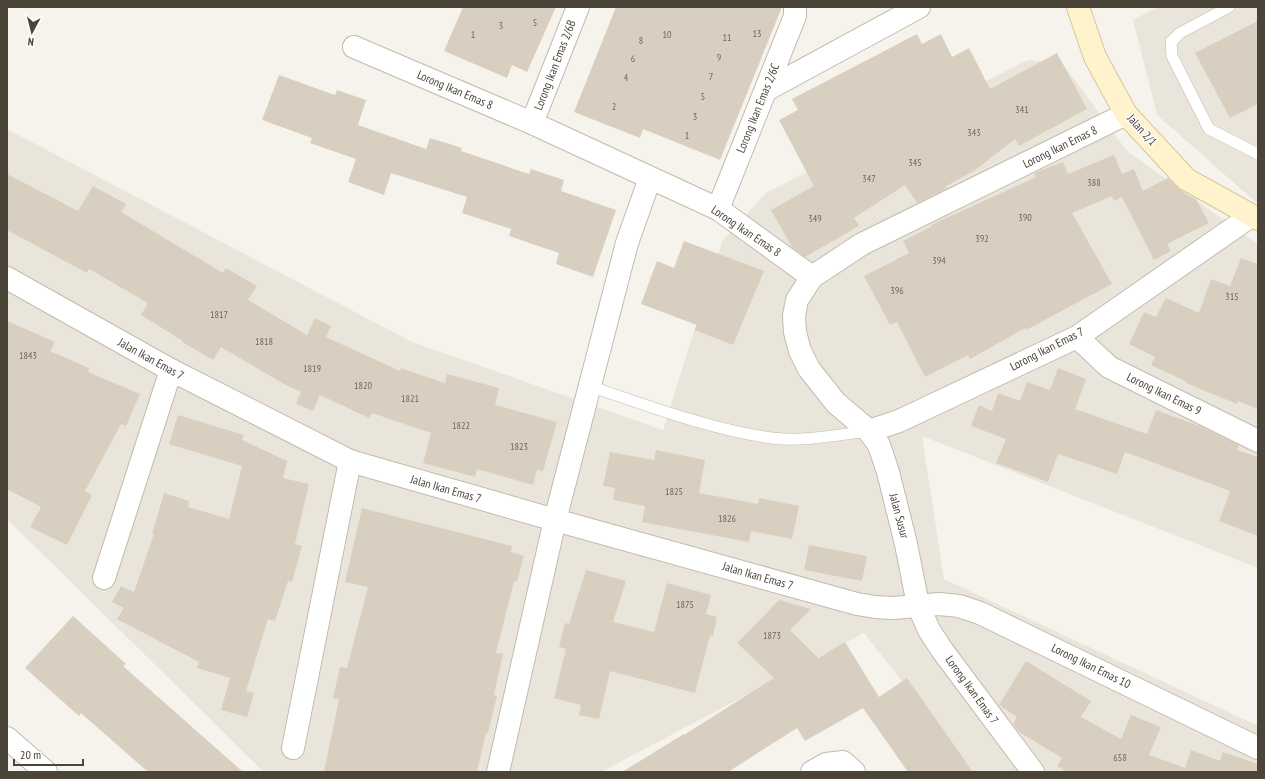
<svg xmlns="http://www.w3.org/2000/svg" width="1265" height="779" font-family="'PT Sans Narrow',sans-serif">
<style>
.residential{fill:#eae5da}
.building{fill:#d8cfc1}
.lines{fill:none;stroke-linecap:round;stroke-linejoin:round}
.lane-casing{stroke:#c2bbae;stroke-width:12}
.street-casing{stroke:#c2bbae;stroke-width:24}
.secondary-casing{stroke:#d6c79b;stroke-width:24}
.lane{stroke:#fff;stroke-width:11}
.street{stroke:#fff;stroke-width:22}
.secondary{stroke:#fff3cd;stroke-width:22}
.labels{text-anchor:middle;stroke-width:3;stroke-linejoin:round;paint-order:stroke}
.number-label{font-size:10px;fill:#6e675b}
.street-label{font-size:12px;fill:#4b4439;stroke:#fff}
</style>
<rect width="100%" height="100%" fill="#f6f3ec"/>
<g class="residential">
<polygon points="1158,7 1258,7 1258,204 1157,115 1133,20"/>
<polygon points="1028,60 1063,64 1127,151 1258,244 1258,568 922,436 944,579 1258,726 1258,772 974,772 864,633 601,772 264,772 7,519 7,129 412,342 663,430 722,242 766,193"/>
</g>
<g class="building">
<polygon points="463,7 556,7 527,72 512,65 507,78 444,51"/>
<polygon points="616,7 782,7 720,160 643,129 640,138 574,112"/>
<polygon points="1258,21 1258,104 1230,118 1195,53"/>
<polygon points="917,34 922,44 941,34 952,57 969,48 990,89 1057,53 1087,109 1019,146 1015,139 974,171 946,186 947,188 917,203 905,185 854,218 859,226 805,257 792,247 771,210 814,186 779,120 798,110 792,99"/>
<polygon points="279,75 335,95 337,90 366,100 358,125 426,149 430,138 462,148 461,151 529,174 531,169 564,180 561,191 616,210 593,277 556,264 559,253 509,236 511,229 462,213 467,197 391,173 384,195 348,182 356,159 310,143 312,138 262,120"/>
<polygon points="1114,155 1122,174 1134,169 1143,191 1168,178 1184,193 1196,199 1209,223 1167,244 1171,251 1154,260 1122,197 1114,201 1112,196 1072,213 1112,284 1026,330 1025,328 970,359 968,355 925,377 897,322 890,325 864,276 909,253 903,241 932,226 931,225 1036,177 1034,173 1063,162 1068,174"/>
<polygon points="7,174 78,211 93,186 126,204 121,212 223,273 226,268 257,286 248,300 307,335 315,318 331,326 326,337 400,371 401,368 445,383 447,374 499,388 495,405 557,422 543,471 537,470 533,485 477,469 475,477 423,463 431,433 372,413 369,418 320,395 313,411 296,404 301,392 284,384 221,347 213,360 182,342 183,341 141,315 148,303 89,269 87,273 7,230"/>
<polygon points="684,241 764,271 733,345 695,330 697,325 641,304 657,261 674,268"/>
<polygon points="1241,258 1258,264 1258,409 1238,401 1237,404 1186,383 1187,382 1151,365 1155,357 1129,344 1144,312 1156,317 1166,298 1199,313 1211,279 1230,286"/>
<polygon points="7,321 55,342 50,351 89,368 88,372 140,394 126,426 121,424 85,491 92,495 67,545 30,527 41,507 7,489"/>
<polygon points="1058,368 1086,379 1075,409 1147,434 1156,410 1202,427 1239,445 1237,450 1258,457 1258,536 1219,521 1230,491 1125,452 1117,474 1058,454 1048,482 996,463 1006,439 971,426 979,405 992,411 998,393 1020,401 1027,382 1050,390"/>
<polygon points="178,415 244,435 242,440 287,461 283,478 309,484 295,544 302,546 292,582 288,581 275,621 268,619 246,691 254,693 247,717 221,710 230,678 197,668 199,662 117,619 124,608 112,602 121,586 134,592 154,534 152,534 164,493 189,501 188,507 229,519 242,466 169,444"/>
<polygon points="656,450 705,460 699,493 758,504 759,498 799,506 792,539 751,531 749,542 642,522 645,506 613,500 615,488 603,486 610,452 654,460"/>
<polygon points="362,508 512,546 511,552 524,556 517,582 514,581 496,653 503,654 494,695 497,696 488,733 486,732 477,772 324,772 339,699 333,698 340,667 347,668 368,587 345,582"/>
<polygon points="809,545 867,556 862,581 804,570"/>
<polygon points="586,570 626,581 613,622 654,632 667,583 711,595 706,614 717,617 713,636 710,635 695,693 610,671 599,719 579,715 581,705 554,698 566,649 559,647 565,623 569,624"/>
<polygon points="779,600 811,609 790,630 818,658 845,642 879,697 907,678 973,772 908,772 863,708 805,741 797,728 728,772 622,772 684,734 684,735 774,678 737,643"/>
<polygon points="73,616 126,664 123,666 243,772 148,772 81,713 79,716 25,668"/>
<polygon points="1026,661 1091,701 1081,717 1121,739 1131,715 1161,727 1149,755 1185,768 1191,750 1220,761 1223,752 1258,764 1258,772 1068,772 1057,766 1062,758 1019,732 1013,724 1017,717 999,705"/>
</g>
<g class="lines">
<defs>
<g id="lane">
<polyline points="1229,7 1180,33 1171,42 1172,56 1209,129 1258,154"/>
<path d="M589,386C649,406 709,429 771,438C803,442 837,435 869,431"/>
</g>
<g id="street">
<polyline points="354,47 532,123 718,209 812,277"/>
<polyline points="766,90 919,7"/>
<polyline points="532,123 578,7"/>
<polyline points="718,209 795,16 795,7"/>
<polyline points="7,278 171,370 350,461 555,520 857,604 875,607 893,608 939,604 959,606 980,613 1258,748"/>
<polyline points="1077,337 1109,367 1258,441"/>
<polyline points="869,431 899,421 1077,337 1251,216"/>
<polyline points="104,578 171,370"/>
<polyline points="7,738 46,772"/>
<polyline points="293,748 350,461"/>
<polyline points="498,772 555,520 627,243 650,178"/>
<polyline points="812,772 826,764 843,762 854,772"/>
<polyline points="1033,772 942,650 929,630 918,605 906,544 888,472 879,445 869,431 836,403 809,369 800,351 795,332 794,316 797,300 812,277 862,244 1126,114"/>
</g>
<polyline id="secondary" points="1078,7 1095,57 1126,114 1186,179 1258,219"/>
</defs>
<use href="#lane" class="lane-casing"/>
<use href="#street" class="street-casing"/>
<use href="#secondary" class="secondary-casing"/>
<use href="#lane" class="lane"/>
<use href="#street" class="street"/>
<use href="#secondary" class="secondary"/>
</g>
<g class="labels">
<g class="number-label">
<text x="535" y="26">5</text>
<text x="501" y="29">3</text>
<text x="757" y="37">13</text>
<text x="473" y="38">1</text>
<text x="667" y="38">10</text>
<text x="727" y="41">11</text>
<text x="641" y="44">8</text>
<text x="719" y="61">9</text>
<text x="633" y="62">6</text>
<text x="711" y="80">7</text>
<text x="626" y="81">4</text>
<text x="703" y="100">5</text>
<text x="614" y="110">2</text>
<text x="1022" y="113">341</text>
<text x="695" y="120">3</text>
<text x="974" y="136">343</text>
<text x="687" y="139">1</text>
<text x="915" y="166">345</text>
<text x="869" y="182">347</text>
<text x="1094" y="186">388</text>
<text x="1025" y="221">390</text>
<text x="815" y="222">349</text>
<text x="982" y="242">392</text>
<text x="939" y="264">394</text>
<text x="897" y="294">396</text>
<text x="1232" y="300">315</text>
<text x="219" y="318">1817</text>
<text x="264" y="345">1818</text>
<text x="28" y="359">1843</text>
<text x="312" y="372">1819</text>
<text x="363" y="389">1820</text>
<text x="410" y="402">1821</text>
<text x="461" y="429">1822</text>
<text x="519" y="450">1823</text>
<text x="674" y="495">1825</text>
<text x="727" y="522">1826</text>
<text x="685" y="608">1875</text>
<text x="772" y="639">1873</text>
<text x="1120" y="761">658</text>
</g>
<g class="street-label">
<text transform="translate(555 65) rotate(-69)" y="4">Lorong Ikan Emas 2/6B</text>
<text transform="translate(455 90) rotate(23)" y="4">Lorong Ikan Emas 8</text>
<text transform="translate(758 108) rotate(-68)" y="4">Lorong Ikan Emas 2/6C</text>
<text transform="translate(1142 130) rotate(48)" y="4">Jalan 2/1</text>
<text transform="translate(1060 147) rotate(-26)" y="4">Lorong Ikan Emas 8</text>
<text transform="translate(746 231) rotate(34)" y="4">Lorong Ikan Emas 8</text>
<text transform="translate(1047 349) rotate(-27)" y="4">Lorong Ikan Emas 7</text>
<text transform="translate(151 359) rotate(29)" y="4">Jalan Ikan Emas 7</text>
<text transform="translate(1164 394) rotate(26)" y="4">Lorong Ikan Emas 9</text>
<text transform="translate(446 489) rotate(16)" y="4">Jalan Ikan Emas 7</text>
<text transform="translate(899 516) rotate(75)" y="4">Jalan Susur</text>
<text transform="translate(758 576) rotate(16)" y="4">Jalan Ikan Emas 7</text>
<text transform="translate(1091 666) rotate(26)" y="4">Lorong Ikan Emas 10</text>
<text transform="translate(972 690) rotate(54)" y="4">Lorong Ikan Emas 7</text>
</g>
</g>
<rect width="1265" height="779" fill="none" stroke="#4b4439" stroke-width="16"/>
<g transform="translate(32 32) rotate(187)" stroke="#ffffff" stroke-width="3" paint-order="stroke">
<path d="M0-3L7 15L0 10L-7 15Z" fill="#4b4439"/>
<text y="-6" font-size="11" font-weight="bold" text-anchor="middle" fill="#4b4439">N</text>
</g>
<path d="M14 759v6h69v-6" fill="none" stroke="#4b4439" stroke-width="2"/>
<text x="20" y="759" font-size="12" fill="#4b4439" stroke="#ffffff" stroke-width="3" paint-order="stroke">20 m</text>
</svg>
